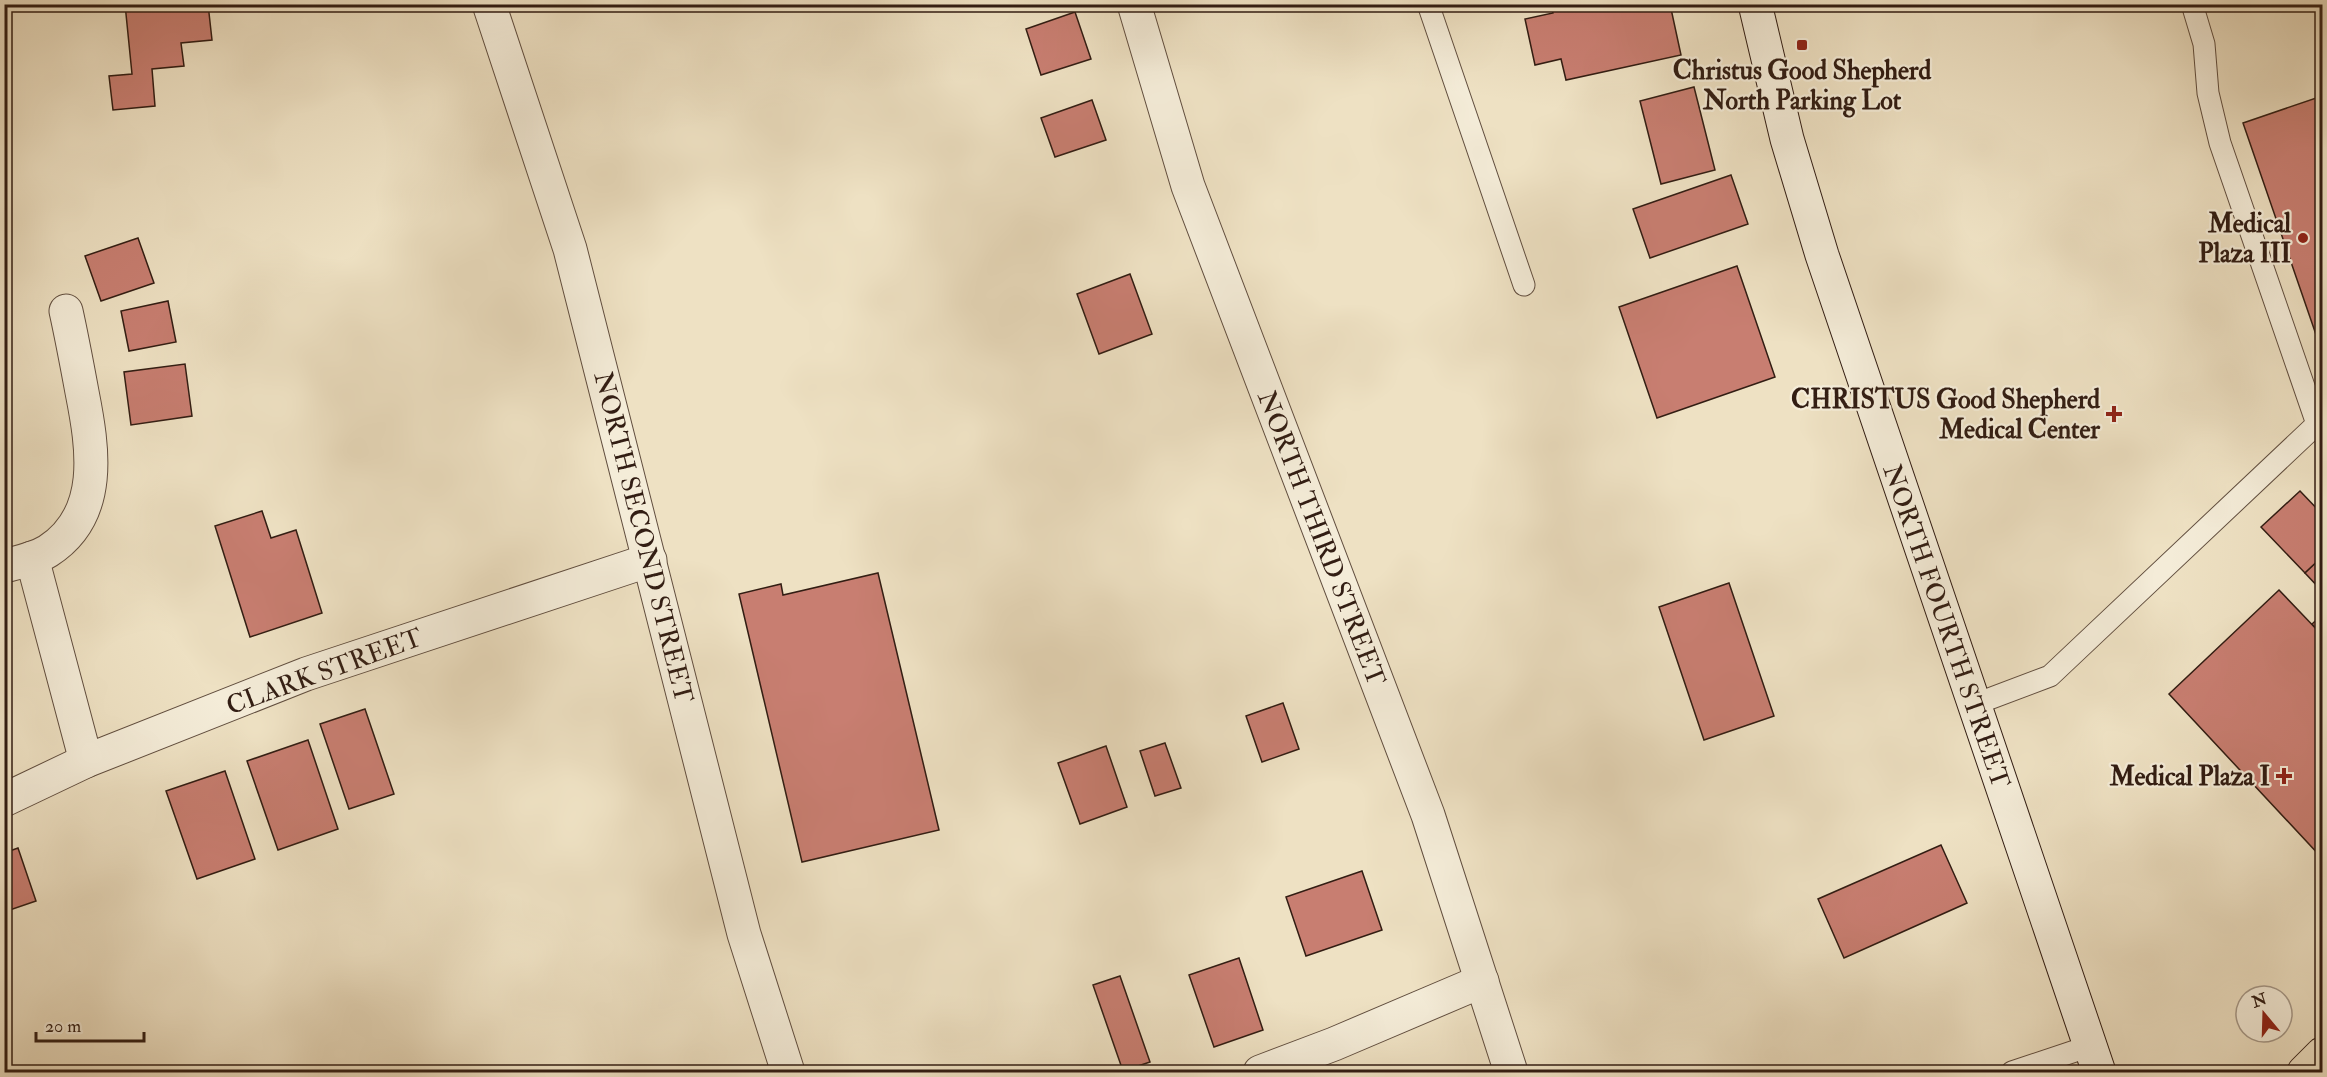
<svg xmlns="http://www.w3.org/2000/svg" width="2327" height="1077" font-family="'IM FELL Double Pica',serif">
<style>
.building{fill:#c87e71;stroke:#321d13;stroke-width:1.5}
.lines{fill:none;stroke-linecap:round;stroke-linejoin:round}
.lane-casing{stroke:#614e3f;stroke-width:23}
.street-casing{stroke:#614e3f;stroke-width:35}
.secondary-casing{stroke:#321d13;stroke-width:35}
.primary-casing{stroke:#321d13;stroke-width:35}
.lane{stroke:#f4ecd8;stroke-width:21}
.street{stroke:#f4ecd8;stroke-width:33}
.secondary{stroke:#f4ecd8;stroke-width:33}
.primary{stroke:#eee1c3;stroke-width:33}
.poi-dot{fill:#8f2418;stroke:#f4ecd8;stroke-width:2}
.labels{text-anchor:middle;stroke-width:4.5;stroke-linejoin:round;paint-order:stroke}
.poi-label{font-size:26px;font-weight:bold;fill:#321d13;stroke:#f4ecd8;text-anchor:end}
.street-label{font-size:26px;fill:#321d13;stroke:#f4ecd8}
</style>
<rect width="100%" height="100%" fill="#eee1c3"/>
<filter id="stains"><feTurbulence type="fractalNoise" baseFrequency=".00333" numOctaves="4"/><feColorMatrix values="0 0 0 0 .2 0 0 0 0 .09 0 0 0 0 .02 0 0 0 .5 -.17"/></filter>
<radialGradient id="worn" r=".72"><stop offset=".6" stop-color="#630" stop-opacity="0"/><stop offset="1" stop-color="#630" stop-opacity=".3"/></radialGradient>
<g class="building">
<polygon points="125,4 208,4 212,40 181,43 184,66 152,69 155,106 113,110 109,76 132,74"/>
<polygon points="1551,4 1670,4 1681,55 1566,80 1561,59 1535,65 1525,19 1553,13"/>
<polygon points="1075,12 1091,59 1041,75 1026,29"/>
<polygon points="1694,87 1715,170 1661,184 1640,101"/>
<polygon points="2322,96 2322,352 2243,123"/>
<polygon points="1092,100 1106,140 1055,157 1041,118"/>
<polygon points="1731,175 1748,224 1650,258 1633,209"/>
<polygon points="138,238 154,283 101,301 85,256"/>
<polygon points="1737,266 1775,377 1657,418 1619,307"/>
<polygon points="1130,274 1152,334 1099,354 1077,294"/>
<polygon points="168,301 176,342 129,351 121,311"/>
<polygon points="185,364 192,416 131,425 124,372"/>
<polygon points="2300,491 2322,514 2322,557 2305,573 2261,527"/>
<polygon points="262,511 271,538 296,530 322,613 250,637 215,526"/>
<polygon points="2322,557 2322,591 2305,573"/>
<polygon points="878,573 939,830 802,862 739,594 781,584 783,595"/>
<polygon points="1729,583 1774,716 1704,740 1659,607"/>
<polygon points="2279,590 2322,635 2322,858 2169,694"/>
<polygon points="2322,615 2322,635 2312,624"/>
<polygon points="1283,703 1299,749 1262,762 1246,716"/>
<polygon points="365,709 394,794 349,809 320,724"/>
<polygon points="308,740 338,829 278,850 247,761"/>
<polygon points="1165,743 1181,788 1155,796 1140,751"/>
<polygon points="1106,746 1127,807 1080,824 1058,763"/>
<polygon points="225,771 255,859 197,879 166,791"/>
<polygon points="1941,845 1967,903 1844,958 1818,899"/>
<polygon points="18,848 36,901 4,912 4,853"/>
<polygon points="1362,871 1382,930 1306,956 1286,897"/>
<polygon points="1239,958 1263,1030 1214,1047 1189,975"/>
<polygon points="1120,976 1150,1062 1123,1071 1093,985"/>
</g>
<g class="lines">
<defs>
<g id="lane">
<polyline points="1428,4 1524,285"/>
<polyline points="1973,705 2050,676 2317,424 2220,143 2208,93 2204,44 2192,4"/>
<polyline points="2012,1072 2090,1046"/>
</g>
<g id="street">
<polyline points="489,4 570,249 744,934 788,1072"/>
<polyline points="1134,4 1188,186 1428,815 1511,1072"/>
<polyline points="32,558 86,761"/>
<path d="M4,566C19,562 35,559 48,551C104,515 93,448 82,392C77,365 72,338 66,311"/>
<polyline points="4,800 86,761 306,674 650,560"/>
<polyline points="1260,1072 1334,1044 1482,981"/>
</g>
<polyline id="secondary" points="1755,4 1787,139 1822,255 2099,1072"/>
<polyline id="primary" points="2304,1072 2322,1054"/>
</defs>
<use href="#lane" class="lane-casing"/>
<use href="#street" class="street-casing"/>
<use href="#secondary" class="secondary-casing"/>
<use href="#primary" class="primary-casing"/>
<use href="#lane" class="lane"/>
<use href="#street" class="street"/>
<use href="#secondary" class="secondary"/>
<use href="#primary" class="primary"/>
</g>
<g class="poi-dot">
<rect x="1796" y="39" width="12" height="12" rx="3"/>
<circle cx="2303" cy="238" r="6"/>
<path d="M2111 405h6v6h6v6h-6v6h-6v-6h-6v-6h6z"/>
<path d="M2281 767h6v6h6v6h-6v6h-6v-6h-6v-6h6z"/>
</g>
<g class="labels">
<g class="poi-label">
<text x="1802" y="79" text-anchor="middle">Christus Good Shepherd<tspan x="1802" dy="30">North Parking Lot</tspan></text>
<text x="2291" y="232">Medical<tspan x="2291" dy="30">Plaza III</tspan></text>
<text x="2100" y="408">CHRISTUS Good Shepherd<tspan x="2100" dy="30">Medical Center</tspan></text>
<text x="2270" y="785">Medical Plaza I</text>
</g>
<g class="street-label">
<text transform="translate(644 537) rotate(76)" y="9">NORTH SECOND STREET</text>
<text transform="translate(1322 538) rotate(69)" y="9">NORTH THIRD STREET</text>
<text transform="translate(1947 626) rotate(71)" y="9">NORTH FOURTH STREET</text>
<text transform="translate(324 671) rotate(-20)" y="9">CLARK STREET</text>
</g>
</g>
<rect width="2327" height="1077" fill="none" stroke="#eee1c3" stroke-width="24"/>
<rect x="6" y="6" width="2315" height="1065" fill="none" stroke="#321d13" stroke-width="3"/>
<rect x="12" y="12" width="2303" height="1053" fill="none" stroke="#321d13" stroke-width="1.5"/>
<g transform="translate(2264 1014) rotate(341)"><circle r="28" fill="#f4ecd8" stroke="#a69989" stroke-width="1.5"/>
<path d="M0-4.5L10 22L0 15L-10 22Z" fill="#8f2418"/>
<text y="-9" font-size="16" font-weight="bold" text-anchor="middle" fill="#321d13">N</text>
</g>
<path d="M36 1032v9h108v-9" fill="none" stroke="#321d13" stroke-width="3"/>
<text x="45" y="1032" font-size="18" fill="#321d13" stroke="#f4ecd8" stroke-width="4.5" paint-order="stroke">20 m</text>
<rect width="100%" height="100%" filter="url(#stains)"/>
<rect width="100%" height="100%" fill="url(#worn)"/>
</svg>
